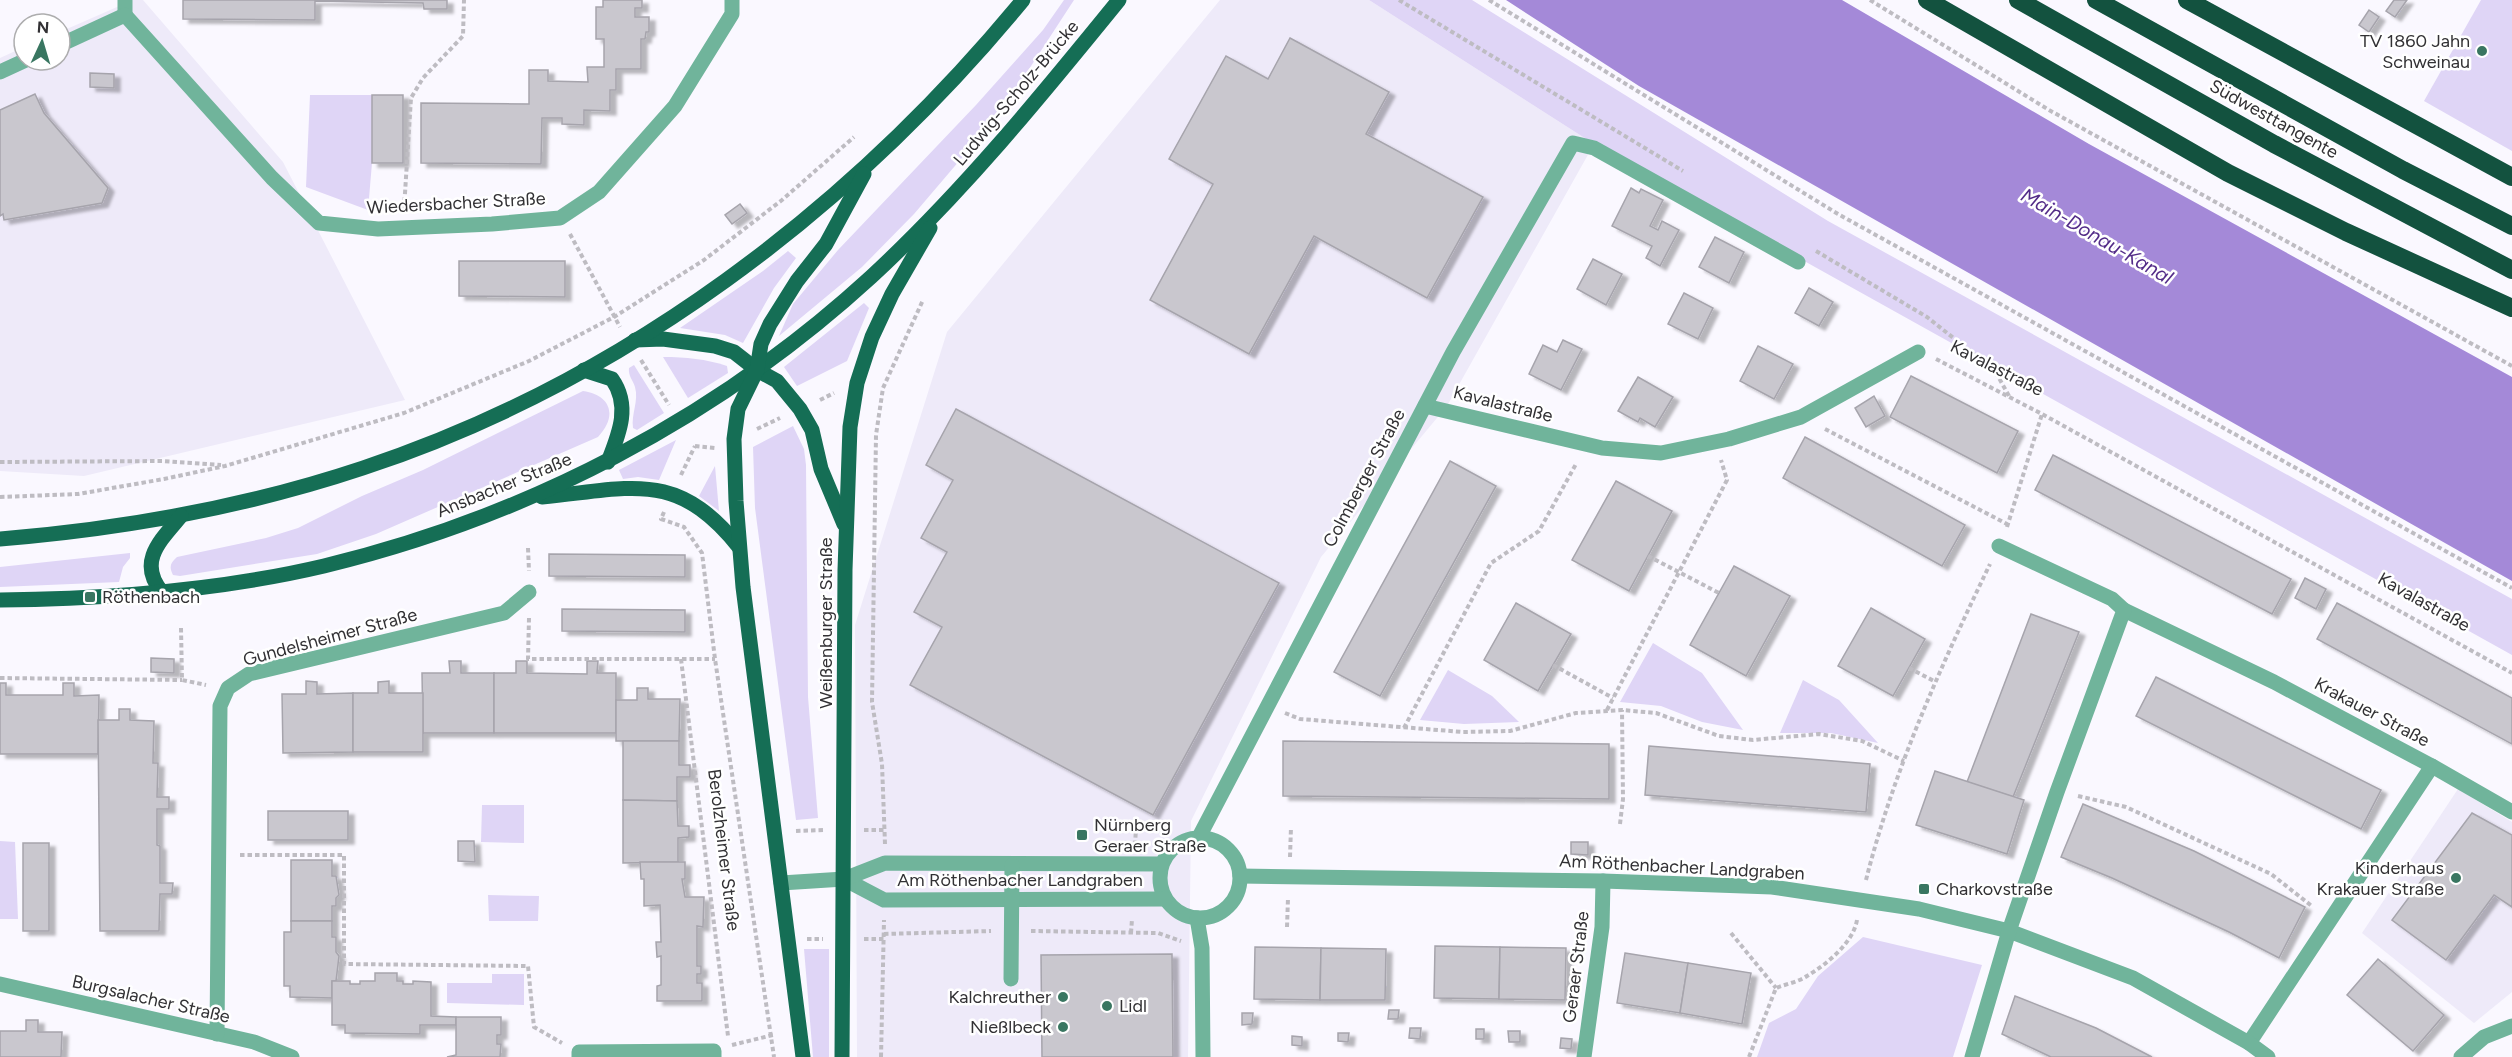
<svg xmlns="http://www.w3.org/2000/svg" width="2512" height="1057" font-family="Figtree,sans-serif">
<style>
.built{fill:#eeeaf9}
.green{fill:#dfd5f6}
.water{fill:#a489d8}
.building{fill:#c9c7ce;stroke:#a6a4ac;stroke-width:1.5;filter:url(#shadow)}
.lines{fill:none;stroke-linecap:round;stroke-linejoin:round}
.path{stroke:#bebcc2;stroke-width:4;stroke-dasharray:4.5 3;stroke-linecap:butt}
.minor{stroke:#70b49b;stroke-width:15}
.major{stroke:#156e55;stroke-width:15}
.highway{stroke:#13523f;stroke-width:18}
.poi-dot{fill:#397661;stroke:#fff;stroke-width:2}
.labels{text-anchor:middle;stroke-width:5;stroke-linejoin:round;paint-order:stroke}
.poi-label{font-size:18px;fill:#323134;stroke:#fff;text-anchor:end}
.street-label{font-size:18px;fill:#323134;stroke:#fff}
.water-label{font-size:20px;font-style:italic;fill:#532c88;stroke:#fff}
</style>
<defs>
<filter id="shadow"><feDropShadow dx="6" dy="4" stdDeviation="1.5" flood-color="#0004"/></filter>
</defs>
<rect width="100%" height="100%" fill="#faf8ff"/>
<g class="built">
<polygon points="133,0 143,0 283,162 405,400 84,476 0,471 0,58 24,47 24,60 60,60 60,32"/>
<polygon points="1220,0 1369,0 1594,144 1447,406 1321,557 1191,821 1188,1057 857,1057 855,625 947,332"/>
<polygon points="2458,789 2512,822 2512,992 2474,1023 2362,933"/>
</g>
<g class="green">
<polygon points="1064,0 1074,0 1018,86 983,133 914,214 862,267 779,336 793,304 838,250 976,105 1043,30"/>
<polygon points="1369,0 1472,0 1828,221 2512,599 2512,655 1594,144"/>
<polygon points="2481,0 2512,0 2512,151 2424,101"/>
<polygon points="310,95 372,95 372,163 368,210 306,187"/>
<polygon points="788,251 796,258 774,288 743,343 725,335 680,328 763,271"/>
<polygon points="864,303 869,308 847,361 797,386 784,367"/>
<path d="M663,357C686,357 706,359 727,366L728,373L688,398Z"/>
<path d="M634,365L664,413L637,430L633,428C631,414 639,401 635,387C633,380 628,376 629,368Z"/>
<path d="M583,391C611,395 618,416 598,437L376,534L317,554L180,576L173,575C169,567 170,563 177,557L266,538L298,528L362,496L423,470Z"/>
<polygon points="793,426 804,449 806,465 808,697 818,818 796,820 755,508 753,447"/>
<polygon points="676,440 659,480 638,477 623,479 619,470"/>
<polygon points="715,466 719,511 699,496"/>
<polygon points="130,553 130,558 123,567 119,582 0,587 0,567"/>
<polygon points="1653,643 1702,673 1743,730 1702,722 1661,706 1620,702"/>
<polygon points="1448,670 1492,696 1519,722 1464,724 1420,720"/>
<polygon points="1803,680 1839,700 1878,743 1831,733 1780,733"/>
<polygon points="482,805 524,805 524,843 481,842"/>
<polygon points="0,841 15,842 18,919 0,919"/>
<polygon points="488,895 539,896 538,921 489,921"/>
<polygon points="1863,937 1982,965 1953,1057 1757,1057 1769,1023 1796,1009 1818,976"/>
<polygon points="804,949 829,949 829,1057 813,1057"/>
<polygon points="492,974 524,974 524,1005 447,1003 447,983 492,983"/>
</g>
<polygon class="water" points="1506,0 1842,0 2089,144 2512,377 2512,581 1639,86"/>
<g class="building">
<polygon points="183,0 447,0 447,9 424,9 423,3 315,1 315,20 183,19"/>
<polygon points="603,0 642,0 642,8 635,8 635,17 649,17 649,32 646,32 645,39 641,39 641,69 616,69 616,90 610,90 610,111 584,110 584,125 562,124 562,118 542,118 541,164 421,163 421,103 529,104 529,70 548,70 548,81 588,82 587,67 604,67 604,39 596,39 596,7 603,7"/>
<polygon points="2394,0 2407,0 2395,17 2386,11"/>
<polygon points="2369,10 2379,17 2369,32 2359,25"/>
<polygon points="1290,38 1389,92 1366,134 1483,197 1427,298 1314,236 1249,354 1150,300 1213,184 1169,159 1226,56 1268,79"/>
<polygon points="90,73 114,74 114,88 90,87"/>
<polygon points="35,94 44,113 108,188 102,203 4,220 3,214 0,216 0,110"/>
<rect x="372" y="95" width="31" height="68"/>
<polygon points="1631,188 1639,193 1641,189 1663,200 1650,226 1658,230 1662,221 1679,230 1660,266 1646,258 1652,246 1612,226"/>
<polygon points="740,204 747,213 732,224 725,215"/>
<polygon points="1715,237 1744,252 1729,283 1699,267"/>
<polygon points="1593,259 1622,274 1606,305 1577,289"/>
<polygon points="459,261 565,261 565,297 459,296"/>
<polygon points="1809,288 1833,302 1819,326 1795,313"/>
<polygon points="1684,293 1713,308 1698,339 1668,324"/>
<polygon points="1563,340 1582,349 1561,390 1529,374 1543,345 1557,352"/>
<polygon points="1758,346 1793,364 1774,399 1740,381"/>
<polygon points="1911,376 2018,431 1997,473 1890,417"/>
<polygon points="1638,377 1673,397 1655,427 1640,418 1638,422 1618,411"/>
<polygon points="1874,396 1885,416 1866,427 1855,408"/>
<polygon points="956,409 1279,583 1153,815 910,685 942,627 914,612 947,552 921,538 953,480 926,465"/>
<polygon points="1805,437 1965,525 1942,566 1783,478"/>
<polygon points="2053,455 2291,579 2272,614 2035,490"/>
<polygon points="1450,461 1496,486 1380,696 1334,672"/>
<polygon points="1616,481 1672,511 1629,591 1572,560"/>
<polygon points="549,554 685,555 685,577 549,576"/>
<polygon points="1734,566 1790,596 1746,676 1690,645"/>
<polygon points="2305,578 2326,589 2316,609 2295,598"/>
<polygon points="1516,603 1571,634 1538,691 1484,660"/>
<polygon points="2337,603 2512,698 2512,744 2317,639"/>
<polygon points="1871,608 1925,639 1893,696 1838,666"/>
<polygon points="562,609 685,610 685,632 562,631"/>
<polygon points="2031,614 2079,632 2013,797 1967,782"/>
<polygon points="151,658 174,659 174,673 151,672"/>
<polygon points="449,661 461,661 461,673 494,673 494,733 423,733 422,673 450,673"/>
<polygon points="516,661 527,661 527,673 587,674 587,661 598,661 597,673 616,673 616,733 494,733 494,673 516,673"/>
<polygon points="2156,677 2381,790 2361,829 2136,716"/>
<polygon points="306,681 317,682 317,694 353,693 353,752 283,753 282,694 306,694"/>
<polygon points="389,681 389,693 423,693 423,752 353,752 353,693 378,693 378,682"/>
<polygon points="0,683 6,683 6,695 63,695 63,683 74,683 74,696 99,695 98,754 0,754"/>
<polygon points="637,688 648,688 648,699 680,699 679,741 616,741 616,700 637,700"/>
<polygon points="119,709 130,709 130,720 154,721 153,763 158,763 157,797 169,797 169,809 157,809 157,845 160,846 160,883 173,883 172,894 160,894 159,931 100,931 98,720 119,720"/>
<polygon points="623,741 679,741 679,765 690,765 690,777 677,777 677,801 623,800"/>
<polygon points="1283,741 1609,744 1609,799 1283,796"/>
<polygon points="1649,746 1870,764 1866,812 1645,795"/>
<polygon points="1935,771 2024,800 2007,854 1916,825"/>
<polygon points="623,800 677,801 678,826 689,826 689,837 678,838 678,862 623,863"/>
<polygon points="2083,804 2194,851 2305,907 2279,958 2229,932 2112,878 2061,857"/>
<rect x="268" y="811" width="80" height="29"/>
<polygon points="2472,813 2512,835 2512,907 2494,895 2446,960 2392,920"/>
<polygon points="458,841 474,841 475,862 458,861"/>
<polygon points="1571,842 1588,842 1588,855 1571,854"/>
<rect x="23" y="843" width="26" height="88"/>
<polygon points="291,860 332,860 332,876 336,876 339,895 336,898 336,906 332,906 332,921 291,921"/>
<polygon points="640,862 685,862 685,879 682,879 685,897 704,897 703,927 697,926 697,966 701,966 701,974 697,974 697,983 702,983 702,1001 657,1001 657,986 661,985 661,956 657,957 656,942 661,942 660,905 644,906 644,879 641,879"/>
<polygon points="291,921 332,921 332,937 336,937 336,952 339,956 336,981 332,981 332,998 290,997 290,986 284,986 284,932 291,932"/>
<polygon points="1435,946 1500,947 1499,999 1434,998"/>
<polygon points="1255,947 1321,948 1320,1000 1254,999"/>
<polygon points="1500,947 1566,948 1565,1000 1499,999"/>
<polygon points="1321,948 1386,949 1385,1000 1320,1000"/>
<polygon points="1625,953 1688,963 1680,1013 1617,1003"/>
<polygon points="1172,954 1173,1057 1042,1057 1041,955"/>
<polygon points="2378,959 2444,1015 2413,1051 2347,995"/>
<polygon points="1688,963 1751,973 1742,1024 1680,1013"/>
<polygon points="375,973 397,973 397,981 403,981 403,984 413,984 413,981 431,982 431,1016 456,1017 456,1025 420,1025 420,1034 345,1033 345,1025 332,1025 332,981 350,981 350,984 360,984 360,981 375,981"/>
<polygon points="2015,996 2096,1028 2152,1057 2051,1057 2002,1034"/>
<polygon points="1389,1010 1399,1010 1398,1019 1388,1019"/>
<polygon points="1242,1013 1253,1013 1252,1024 1242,1025"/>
<polygon points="456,1017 501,1017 501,1035 497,1035 497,1044 501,1044 500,1057 447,1057 456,1055"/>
<polygon points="26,1020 38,1020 38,1032 62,1032 61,1057 0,1057 0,1031 26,1031"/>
<polygon points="1410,1028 1421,1028 1420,1039 1409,1038"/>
<rect x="1476" y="1029" width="8" height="10"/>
<polygon points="1508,1031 1520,1031 1520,1042 1509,1042"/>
<polygon points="1338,1033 1349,1033 1348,1042 1338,1041"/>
<polygon points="1292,1036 1302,1037 1302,1046 1292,1045"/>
<polygon points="1561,1038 1572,1039 1571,1049 1560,1048"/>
</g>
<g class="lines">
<g class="path">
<polyline points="1399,0 1683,171"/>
<polyline points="1489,0 1838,214 2512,588"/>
<polyline points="1870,0 2049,110 2512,366"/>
<polyline points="404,209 411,98 423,78 463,36 464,0"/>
<polyline points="570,234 620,327"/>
<polyline points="1816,251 1927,317 1995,371 2009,396"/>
<polyline points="1936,359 2042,414 2512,673"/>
<polyline points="641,360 669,405"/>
<polyline points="820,400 834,393"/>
<polyline points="757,429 780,418"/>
<polyline points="1825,429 2007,524"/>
<polyline points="695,446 715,448"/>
<polyline points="0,462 163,461 221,465"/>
<polyline points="681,475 695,446"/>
<polyline points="0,497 78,494 164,479 225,466 404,413 529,361 614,317 704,260 782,200 854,137"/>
<polyline points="664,512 661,519 684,527 702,553 715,659 774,1057"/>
<polyline points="2007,527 2042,414"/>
<polyline points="528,548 529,571"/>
<polyline points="1648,556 1719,593"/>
<polyline points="529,618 528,659 715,659"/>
<polyline points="181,628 182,680 206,685"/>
<polyline points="681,659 728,1036"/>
<polyline points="1553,665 1613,698"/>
<polyline points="1909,668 1934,681"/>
<polyline points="0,678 182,680"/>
<polyline points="1607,710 1727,480 1721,460"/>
<polyline points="1285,713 1300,719 1463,732 1510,731 1576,713 1622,710 1656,713 1719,736 1753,740 1819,734 1862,741 1904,761"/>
<polyline points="1404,728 1491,563 1539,531 1576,464"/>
<polyline points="2078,796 2126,807 2271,874 2313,907"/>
<polyline points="1620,824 1623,799 1622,710"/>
<polyline points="864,830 885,830"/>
<polyline points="796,831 824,830"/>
<polyline points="885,844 882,764 872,702 876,435 883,388 923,300"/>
<polyline points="1135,845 1136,828"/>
<polyline points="240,855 344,855 344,964 528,966 534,1027 562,1043"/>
<polyline points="1290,857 1291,827"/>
<path d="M1866,880C1894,769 1941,666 1990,564"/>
<polyline points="1287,927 1288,898"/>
<polyline points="1031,931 1158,933 1181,941"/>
<polyline points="1131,933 1132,919"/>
<polyline points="1731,933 1776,988"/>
<polyline points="884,934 991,931"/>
<polyline points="807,939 823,939"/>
<polyline points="864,939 884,939"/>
<polyline points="732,1045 773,1035"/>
<polyline points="881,1057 884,920"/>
<path d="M1749,1057L1776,988C1786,984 1798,982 1807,976C1827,964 1853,943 1857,920"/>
</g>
<g class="minor">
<polyline points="125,15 272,178 319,223 378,229 492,224 560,218 599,192 675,106 732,14 732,0"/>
<polyline points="125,15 125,0"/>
<polyline points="60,45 125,15"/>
<polyline points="0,72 26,60"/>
<polyline points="1425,406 1602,448 1661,453 1729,439 1801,417 1918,352"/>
<polyline points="2124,610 2274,682 2432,766 2249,1043"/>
<polyline points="2432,766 2512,812"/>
<polyline points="1199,837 1453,352 1573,143 1594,148 1798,262"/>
<circle cx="1200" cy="878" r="40"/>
<polyline points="1240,876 1603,881 1772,887 1919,909 2009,931 2133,978 2249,1043 2268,1057"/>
<polyline points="844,879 884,900 1165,899"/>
<polyline points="781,883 844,879 885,863 1162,864"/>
<polyline points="1197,918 1202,948 1203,1057"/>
<polyline points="1011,979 1012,865"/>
<polyline points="0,984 254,1042 292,1057"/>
<polyline points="217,1034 220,706 228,688 249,674 504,613 529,592"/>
<polyline points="579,1057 579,1052 714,1051 714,1057"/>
<polyline points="1584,1057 1602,927 1603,881"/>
<polyline points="1972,1057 2009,931 2057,792 2124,610 2112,599 1999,546"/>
<polyline points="2461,1057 2484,1037 2512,1026"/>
</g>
<g class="major">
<polyline points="635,340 663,339 715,346 734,352 757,370 777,381 800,409 812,430 821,469 844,524"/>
<path d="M584,370L612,379C631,406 619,434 608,462"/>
<path d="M542,497C630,489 676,468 739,547"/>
<path d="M0,539C123,529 246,507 363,468C623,382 850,210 1023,0"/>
<path d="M162,592C137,562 160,541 181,516"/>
<path d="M0,600C108,599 218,591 324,566C527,517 716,419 871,277C962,193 1041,96 1119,0"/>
<polyline points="803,1057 743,587 736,501 734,439 738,409 757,370 761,344 770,324 797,281 826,244 864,174"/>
<polyline points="842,1057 845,570 850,427 857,383 872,337 892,294 930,228"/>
</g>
<g class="highway">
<polyline points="1927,0 2228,173 2346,232 2512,308"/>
<polyline points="2018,0 2274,144 2512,270"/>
<polyline points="2096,0 2403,170 2512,226"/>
<polyline points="2187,0 2512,177"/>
</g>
</g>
<g class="poi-dot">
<circle cx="2482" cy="51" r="6"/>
<rect x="84" y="591" width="12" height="12" rx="3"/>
<rect x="1076" y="829" width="12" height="12" rx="3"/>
<circle cx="2456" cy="878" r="6"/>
<rect x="1918" y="883" width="12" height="12" rx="3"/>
<circle cx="1063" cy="997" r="6"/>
<circle cx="1107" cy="1006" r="6"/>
<circle cx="1063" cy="1027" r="6"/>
</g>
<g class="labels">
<g class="poi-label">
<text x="2470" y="47">TV 1860 Jahn<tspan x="2470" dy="21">Schweinau</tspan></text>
<text x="102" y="603" text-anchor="start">Röthenbach</text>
<text x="1094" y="831" text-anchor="start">Nürnberg<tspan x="1094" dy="21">Geraer Straße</tspan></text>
<text x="2444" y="874">Kinderhaus<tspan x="2444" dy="21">Krakauer Straße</tspan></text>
<text x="1936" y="895" text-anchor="start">Charkovstraße</text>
<text x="1051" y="1003">Kalchreuther</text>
<text x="1119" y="1012" text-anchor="start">Lidl</text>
<text x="1051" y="1033">Nießlbeck</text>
</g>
<g class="street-label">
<text transform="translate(1016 93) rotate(-50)" y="6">Ludwig-Scholz-Brücke</text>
<text transform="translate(2274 119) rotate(29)" y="6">Südwesttangente</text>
<text transform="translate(456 203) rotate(-3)" y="6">Wiedersbacher Straße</text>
<text transform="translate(1997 368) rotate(27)" y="6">Kavalastraße</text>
<text transform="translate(1503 404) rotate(14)" y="6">Kavalastraße</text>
<text transform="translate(1364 478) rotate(-62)" y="6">Colmberger Straße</text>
<text transform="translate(504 485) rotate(-22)" y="6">Ansbacher Straße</text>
<text transform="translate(2424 602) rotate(29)" y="6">Kavalastraße</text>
<text transform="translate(826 623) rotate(-90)" y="6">Weißenburger Straße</text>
<text transform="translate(330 637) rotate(-15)" y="6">Gundelsheimer Straße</text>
<text transform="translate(2372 712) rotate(28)" y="6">Krakauer Straße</text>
<text transform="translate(724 850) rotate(83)" y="6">Berolzheimer Straße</text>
<text transform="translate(1682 867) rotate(3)" y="6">Am Röthenbacher Landgraben</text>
<text x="1020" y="886">Am Röthenbacher Landgraben</text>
<text transform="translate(1576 967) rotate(-83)" y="6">Geraer Straße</text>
<text transform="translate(151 999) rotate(13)" y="6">Burgsalacher Straße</text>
</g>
<g class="water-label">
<text transform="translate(2097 236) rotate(30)" y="7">Main-Donau-Kanal</text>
</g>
</g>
<g transform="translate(42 42) rotate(4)"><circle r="28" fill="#ffffff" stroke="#adadae" stroke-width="1.5"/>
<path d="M0-4.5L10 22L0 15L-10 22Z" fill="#397661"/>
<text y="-9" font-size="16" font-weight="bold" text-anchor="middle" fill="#323134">N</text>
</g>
</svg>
